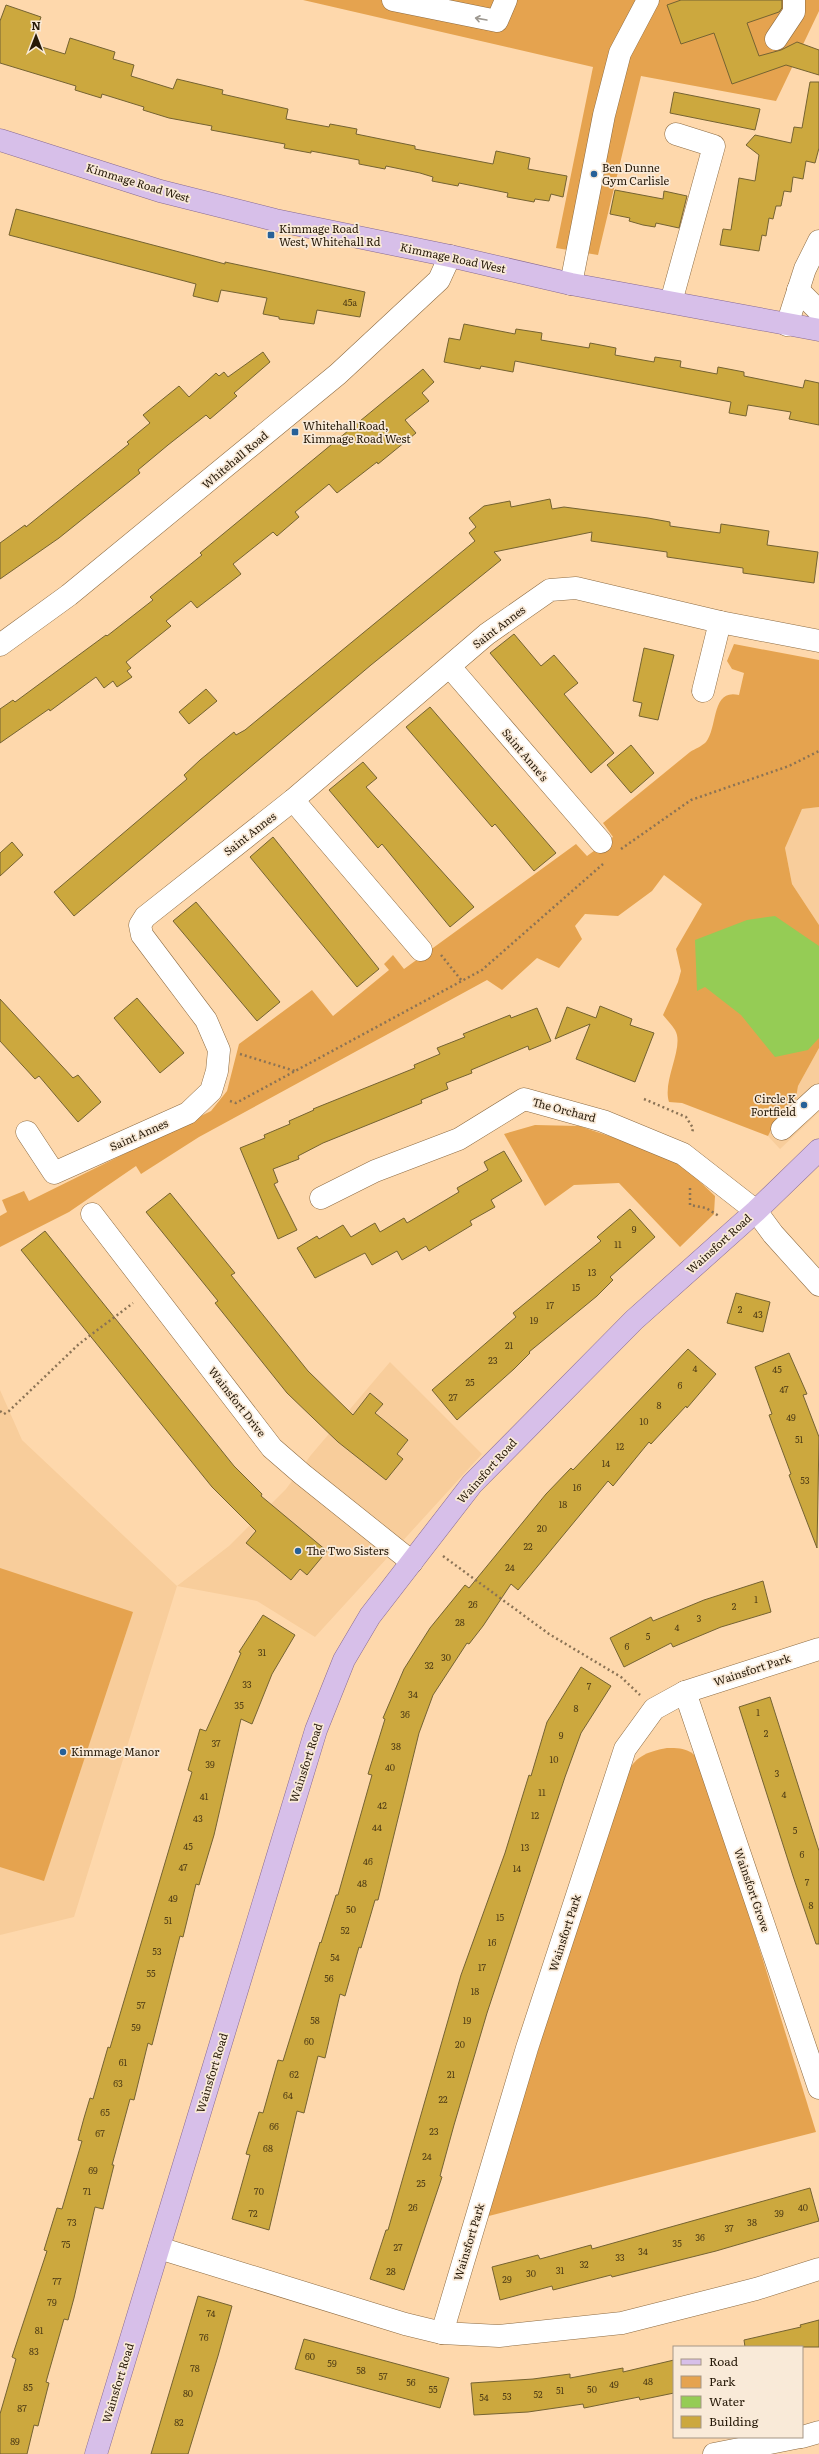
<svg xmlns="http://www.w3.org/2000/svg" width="819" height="2454" font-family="Literata,serif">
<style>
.built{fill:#f8cd9b}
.green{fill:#e5a34f}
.water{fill:#95cc55}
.building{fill:#cca83e;stroke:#756332}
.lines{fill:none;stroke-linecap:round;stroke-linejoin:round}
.minor-casing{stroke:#8d6b42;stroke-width:23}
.major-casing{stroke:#886a91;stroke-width:23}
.path{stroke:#8b7355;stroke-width:2.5;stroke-dasharray:2 3;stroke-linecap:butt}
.minor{stroke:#fff;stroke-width:22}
.major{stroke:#d7bfe9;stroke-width:22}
.oneway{stroke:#9d9890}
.poi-dot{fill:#276198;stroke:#f9ead8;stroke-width:1.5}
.labels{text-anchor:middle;stroke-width:3.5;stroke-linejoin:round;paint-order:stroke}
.number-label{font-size:9px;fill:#503d16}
.poi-label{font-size:11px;fill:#261908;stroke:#f9ead8;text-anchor:start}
.street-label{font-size:11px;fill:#261908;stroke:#f9ead8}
</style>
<rect width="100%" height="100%" fill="#fed8ac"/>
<g class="built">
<polygon points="819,807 819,925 792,884 785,848 802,809"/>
<polygon points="819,1048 819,1112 780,1149 768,1136 779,1114 796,1098 798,1086"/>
<polygon points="390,1362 482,1454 315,1637 257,1601 177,1586 74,1917 0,1935 0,1390 22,1440 177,1586 229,1546 286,1489 311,1455"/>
</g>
<g class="green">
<polygon points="303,0 819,0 819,11 776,101 641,76 598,255 556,248 593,67"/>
<path d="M734,644L819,660V807L802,809L785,848L792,884L819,925V1048L798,1086L796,1098L779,1114L768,1136L682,1103L669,1102C662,1080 685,1047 675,1030C672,1025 667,1020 663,1015L678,982L681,971L676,949L702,904L664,875L652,891L618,916L585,914L575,926L582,939L559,968L537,958L502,990L487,980L199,1137L141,1174L136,1166L69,1212L0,1247V1216L7,1212L2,1200L24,1191L29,1201L211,1111L227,1091L239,1044L312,990L333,1016L389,970L384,964L393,955L404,969L576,844L587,856L613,837L603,823L690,752C695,749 702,746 706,742C718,727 711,688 739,695L744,673L732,669L727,661Z"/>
<polygon points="535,1125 579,1126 675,1158 715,1196 714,1214 680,1247 619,1183 574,1185 545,1206 504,1134"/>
<polygon points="0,1568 133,1612 44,1881 0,1867"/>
<path d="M667,1748C687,1748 694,1750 704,1769L816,2132L485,2217L625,1776C635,1757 645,1752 667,1748Z"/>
</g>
<polygon class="water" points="775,916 819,946 819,1038 808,1050 775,1057 741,1015 705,987 697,991 695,940 747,920"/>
<g class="building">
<polygon points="681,0 782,0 782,8 779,12 747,23 759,56 781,50 797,42 819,50 819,75 786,65 732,84 714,33 681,44 667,5"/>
<polygon points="6,5 41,17 32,44 65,54 70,38 115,52 113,59 134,65 131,76 173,89 177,79 223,90 222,94 288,109 286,119 329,127 330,124 357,129 356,134 415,146 415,149 493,164 496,151 530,158 528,169 567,176 563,197 551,194 549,201 535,199 534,202 507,197 508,193 459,183 458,186 432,181 433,177 420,173 386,166 385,169 359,164 359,160 311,151 311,153 284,148 285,144 211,130 212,126 169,118 143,110 144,107 102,94 101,98 75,90 76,86 0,63 0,21"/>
<polygon points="810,82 819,82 819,148 815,163 806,161 803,179 793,177 791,192 784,191 781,206 776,206 773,219 769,218 766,236 762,235 759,251 720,245 723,229 731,230 739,178 755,181 759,155 746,145 755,135 791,143 794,127 802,128"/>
<polygon points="674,92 760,109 755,130 670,113"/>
<polygon points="615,190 663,199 664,191 687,196 679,228 656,223 655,227 643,225 629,221 630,218 610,214"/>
<polygon points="16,209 225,264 225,262 365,292 360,317 317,310 314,324 279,319 279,317 263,314 267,298 221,290 218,302 193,296 196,284 9,235"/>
<polygon points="464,324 515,334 516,329 542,333 541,340 589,348 590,343 616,348 615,355 654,362 655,357 681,361 680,367 717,374 718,367 744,372 744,376 803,388 805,380 819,383 819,425 789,419 791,412 748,405 746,416 729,413 731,402 515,361 513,372 481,366 480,369 444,362 449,338 460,340"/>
<polygon points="263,352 270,362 234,393 237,396 210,419 206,415 168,445 138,470 140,473 59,538 0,579 0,543 25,525 26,527 129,444 127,442 150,423 143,415 179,386 189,397 216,373 219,376 224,372 228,377"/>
<polygon points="423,369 434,382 422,393 429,401 405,420 416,433 378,464 377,462 337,493 329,484 295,512 299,517 277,536 273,532 233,564 241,574 197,608 191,601 166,621 171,626 126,662 131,668 127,671 132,677 117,687 113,681 104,688 96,677 50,711 49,709 0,743 0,709 13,700 15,702 106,635 107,636 153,600 150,597 202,555 200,553"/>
<polygon points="550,499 552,509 564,507 648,518 670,522 670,526 720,533 721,524 769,531 767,545 818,552 814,583 743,573 743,568 667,557 667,552 591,541 592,532 494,552 501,560 371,665 74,916 54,892 187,779 184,775 200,760 234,732 236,735 245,730 475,541 469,533 476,527 469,518 484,506 510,501 511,507"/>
<polygon points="514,634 541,666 554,655 578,683 564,694 614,753 591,773 490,653"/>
<polygon points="644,648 674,655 658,720 639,716 642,703 633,701"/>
<polygon points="206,689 217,701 189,724 179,712"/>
<polygon points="430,707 556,853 534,871 495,824 492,827 406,727"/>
<polygon points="631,745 654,773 631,793 607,765"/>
<polygon points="363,762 377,778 366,787 474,907 450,927 382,844 378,848 329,790"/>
<polygon points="273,837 379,969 357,987 250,857"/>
<polygon points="12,842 23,855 0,876 0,853"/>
<polygon points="196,902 280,1002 257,1021 173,921"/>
<polygon points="137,998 184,1053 160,1073 114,1018"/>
<polygon points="0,999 73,1078 78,1075 101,1102 78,1122 39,1076 35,1079 0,1041"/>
<polygon points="600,1006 632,1019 630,1025 654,1033 635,1082 576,1059 590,1024 555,1039 567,1007 596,1018"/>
<polygon points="537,1008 551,1041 529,1050 528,1046 471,1070 472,1073 446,1083 448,1089 421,1100 422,1103 323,1143 298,1156 299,1159 273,1169 278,1182 274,1184 297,1230 278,1239 240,1148 265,1138 264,1135 290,1124 289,1121 314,1110 313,1109 415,1068 414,1065 440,1054 437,1048 465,1037 463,1034 510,1015 511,1018"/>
<polygon points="504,1151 522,1181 491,1200 495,1207 470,1221 472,1225 429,1251 426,1246 402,1260 397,1251 372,1265 365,1253 315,1278 297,1248 317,1236 319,1239 343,1225 351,1237 375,1223 380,1232 404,1218 407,1223 459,1192 457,1188 488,1170 484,1162"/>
<polygon points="170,1193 235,1273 231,1275 308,1371 353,1415 370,1393 383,1404 375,1413 408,1440 397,1454 403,1459 386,1480 338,1442 287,1393 215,1303 218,1301 146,1212"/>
<polygon points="630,1209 655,1237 610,1277 613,1280 597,1296 529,1352 530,1353 514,1369 457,1420 432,1390 516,1317 513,1313 601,1241 597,1237"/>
<polygon points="45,1231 234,1466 262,1494 261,1496 327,1551 307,1575 300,1569 291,1580 246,1543 256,1531 212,1487 21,1250"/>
<polygon points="736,1293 770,1302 763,1332 727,1323"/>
<polygon points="688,1349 716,1374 687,1408 686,1406 651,1444 649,1442 613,1486 608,1481 518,1590 511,1584 483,1626 469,1644 467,1643 433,1695 419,1733 378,1900 375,1900 361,1948 359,1947 345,1996 340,1994 325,2058 318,2056 304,2113 297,2111 269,2230 232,2219 250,2155 246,2154 259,2112 263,2113 278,2060 283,2061 320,1942 321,1943 336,1895 338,1895 372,1775 368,1774 385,1719 383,1718 404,1669 430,1628 465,1585 469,1588 546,1494 571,1468 573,1470"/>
<polygon points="789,1353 807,1394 803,1395 819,1437 817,1548 789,1475 791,1474 769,1415 772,1414 755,1367"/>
<polygon points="763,1581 771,1612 721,1627 673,1647 671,1643 624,1667 610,1638 651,1617 653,1621 704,1600"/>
<polygon points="263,1615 295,1635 272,1674 252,1724 241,1719 214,1835 199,1885 196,1884 183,1937 180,1936 152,2045 148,2043 134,2100 130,2099 112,2165 114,2165 103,2209 95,2207 74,2298 68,2320 64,2319 46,2382 49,2383 38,2426 34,2425 27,2454 0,2454 0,2414 16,2359 12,2357 47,2251 44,2250 57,2208 62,2209 82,2141 78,2140 84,2118 90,2098 93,2099 108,2047 110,2048 192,1772 188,1770 200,1729 206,1731 241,1653 239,1652"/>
<polygon points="581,1667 611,1686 581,1733 565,1777 487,2013 454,2125 440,2176 442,2177 404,2290 370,2279 386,2230 388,2230 461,1975 505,1853 529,1775 531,1776 547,1722"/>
<polygon points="770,1697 819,1851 819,1944 816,1944 793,1876 739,1707"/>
<polygon points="810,2188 819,2221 716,2251 612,2277 611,2275 553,2290 552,2286 500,2300 492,2267 538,2255 540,2259 591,2245 592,2249"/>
<polygon points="198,2296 232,2306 218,2356 188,2454 151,2454"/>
<polygon points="819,2320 819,2347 745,2347 744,2340 801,2327 800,2325"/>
<polygon points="304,2339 449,2378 440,2408 295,2369"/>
<polygon points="674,2360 674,2393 640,2400 639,2397 584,2408 583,2404 528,2412 474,2415 471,2383 533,2379 570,2374 570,2378 623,2368 623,2372"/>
</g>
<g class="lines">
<defs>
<g id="minor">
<polyline points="393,0 497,21 506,0"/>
<polyline points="776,39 794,12 794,0"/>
<polyline points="571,284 604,115 620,53 648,0"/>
<polyline points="798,290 819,311"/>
<polyline points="671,302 714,146 676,134"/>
<polyline points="787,325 805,269 819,241"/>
<polyline points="0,645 69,595 338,374 439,280 450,256"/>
<polyline points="450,667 601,842"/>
<polyline points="703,691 720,622"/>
<polyline points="293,800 421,950"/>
<polyline points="782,1129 819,1095"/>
<polyline points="27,1132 54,1173 188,1113 211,1091 217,1071 219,1050 206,1020 142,935 140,925 145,917 293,800 487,634 550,590 576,588 720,622 819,641"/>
<polyline points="321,1198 375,1171 459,1139 524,1099 603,1121 683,1154 756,1211 773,1234 819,1285"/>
<polyline points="92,1214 272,1448 302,1474 412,1562"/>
<polyline points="685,1692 819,2088"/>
<polyline points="159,2248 405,2324 442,2333 499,2336 622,2323 756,2289 819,2269"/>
<polyline points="442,2333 527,2048 625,1749 654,1709 685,1692 819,1649"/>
<polyline points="802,2437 819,2432"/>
<polyline points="714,2454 800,2437"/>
</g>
<g id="major">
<polyline points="0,140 160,191 275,220 450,256 571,284 819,330"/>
<polyline points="96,2454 316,1730 344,1660 370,1616 472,1484 634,1320 756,1211 819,1150"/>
</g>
</defs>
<use href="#minor" class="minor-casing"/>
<use href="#major" class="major-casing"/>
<g class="path">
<polyline points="621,849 691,800 789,766 819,751"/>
<polyline points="441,955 462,981"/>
<polyline points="240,1054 295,1071"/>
<polyline points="644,1099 686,1117 693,1128 692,1134"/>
<polyline points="230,1101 236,1103 482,970 603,864"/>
<polyline points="690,1188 690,1205 706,1208 719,1216"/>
<polyline points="0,1411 4,1414 9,1411 79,1344 133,1303"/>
<polyline points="443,1556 549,1634 621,1677 640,1695"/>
</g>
<use href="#minor" class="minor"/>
<use href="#major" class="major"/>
</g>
<defs><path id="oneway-shaft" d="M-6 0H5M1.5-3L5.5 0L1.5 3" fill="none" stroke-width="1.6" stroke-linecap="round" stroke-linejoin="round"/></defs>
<use class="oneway" href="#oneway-shaft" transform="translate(481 19) rotate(-170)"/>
<g class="poi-dot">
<circle cx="594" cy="174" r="4"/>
<rect x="267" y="231" width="8" height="8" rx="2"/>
<rect x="291" y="428" width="8" height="8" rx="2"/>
<circle cx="804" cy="1105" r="4"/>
<circle cx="298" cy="1551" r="4"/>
<circle cx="63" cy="1752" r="4"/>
</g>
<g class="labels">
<g class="number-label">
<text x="350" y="306">45a</text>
<text x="634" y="1233">9</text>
<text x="618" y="1248">11</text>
<text x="592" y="1276">13</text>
<text x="576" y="1291">15</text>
<text x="550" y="1309">17</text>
<text x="740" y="1313">2</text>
<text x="758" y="1318">43</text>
<text x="534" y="1324">19</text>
<text x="509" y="1349">21</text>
<text x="493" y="1364">23</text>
<text x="695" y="1372">4</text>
<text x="777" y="1373">45</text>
<text x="470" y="1386">25</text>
<text x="680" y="1389">6</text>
<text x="784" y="1393">47</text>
<text x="453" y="1401">27</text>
<text x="659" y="1409">8</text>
<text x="791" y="1421">49</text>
<text x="644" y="1425">10</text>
<text x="799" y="1443">51</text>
<text x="620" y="1450">12</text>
<text x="606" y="1467">14</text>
<text x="805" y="1484">53</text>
<text x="577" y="1491">16</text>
<text x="563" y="1508">18</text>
<text x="542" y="1532">20</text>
<text x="528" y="1550">22</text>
<text x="510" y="1571">24</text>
<text x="756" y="1603">1</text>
<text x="473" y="1608">26</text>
<text x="734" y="1610">2</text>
<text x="699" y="1622">3</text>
<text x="460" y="1626">28</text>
<text x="677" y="1631">4</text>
<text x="648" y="1640">5</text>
<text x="627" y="1650">6</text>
<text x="262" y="1656">31</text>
<text x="446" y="1661">30</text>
<text x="429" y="1669">32</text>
<text x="247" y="1688">33</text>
<text x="589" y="1690">7</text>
<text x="413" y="1698">34</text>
<text x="239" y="1709">35</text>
<text x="576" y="1712">8</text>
<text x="758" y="1716">1</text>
<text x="405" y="1718">36</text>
<text x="766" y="1737">2</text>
<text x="561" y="1739">9</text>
<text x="216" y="1747">37</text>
<text x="396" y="1750">38</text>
<text x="554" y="1763">10</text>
<text x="210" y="1768">39</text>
<text x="390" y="1771">40</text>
<text x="777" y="1777">3</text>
<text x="542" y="1796">11</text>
<text x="784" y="1798">4</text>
<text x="204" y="1800">41</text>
<text x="382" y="1809">42</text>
<text x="535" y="1819">12</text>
<text x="198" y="1822">43</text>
<text x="377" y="1831">44</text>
<text x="795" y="1834">5</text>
<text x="188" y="1850">45</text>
<text x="525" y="1851">13</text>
<text x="802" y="1858">6</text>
<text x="368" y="1865">46</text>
<text x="183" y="1871">47</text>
<text x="517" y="1872">14</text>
<text x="807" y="1886">7</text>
<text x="362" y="1887">48</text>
<text x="173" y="1902">49</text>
<text x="811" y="1909">8</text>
<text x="351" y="1913">50</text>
<text x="500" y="1921">15</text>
<text x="168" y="1924">51</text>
<text x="345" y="1934">52</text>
<text x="492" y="1946">16</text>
<text x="157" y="1955">53</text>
<text x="335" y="1961">54</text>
<text x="482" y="1971">17</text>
<text x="151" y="1977">55</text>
<text x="329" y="1982">56</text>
<text x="475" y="1995">18</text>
<text x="141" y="2009">57</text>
<text x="315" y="2024">58</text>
<text x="467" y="2024">19</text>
<text x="136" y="2031">59</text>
<text x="309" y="2045">60</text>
<text x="460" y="2048">20</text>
<text x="123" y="2066">61</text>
<text x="294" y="2078">62</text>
<text x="451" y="2078">21</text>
<text x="118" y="2087">63</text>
<text x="288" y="2099">64</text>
<text x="443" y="2103">22</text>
<text x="105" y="2116">65</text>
<text x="274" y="2130">66</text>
<text x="434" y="2135">23</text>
<text x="100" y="2137">67</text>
<text x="268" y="2152">68</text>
<text x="427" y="2160">24</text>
<text x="93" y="2174">69</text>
<text x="421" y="2187">25</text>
<text x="87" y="2195">71</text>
<text x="259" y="2195">70</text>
<text x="413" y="2211">26</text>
<text x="803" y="2211">40</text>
<text x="253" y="2217">72</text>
<text x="779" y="2217">39</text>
<text x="72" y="2226">73</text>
<text x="752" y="2226">38</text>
<text x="729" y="2232">37</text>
<text x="700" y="2241">36</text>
<text x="677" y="2247">35</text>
<text x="66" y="2248">75</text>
<text x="398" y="2251">27</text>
<text x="643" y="2255">34</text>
<text x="620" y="2261">33</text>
<text x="584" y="2268">32</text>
<text x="560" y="2274">31</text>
<text x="391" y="2275">28</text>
<text x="531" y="2277">30</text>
<text x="507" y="2283">29</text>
<text x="57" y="2285">77</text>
<text x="52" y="2306">79</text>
<text x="211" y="2317">74</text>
<text x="39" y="2334">81</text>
<text x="204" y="2341">76</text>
<text x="34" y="2355">83</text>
<text x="310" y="2360">60</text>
<text x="332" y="2367">59</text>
<text x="195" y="2372">78</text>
<text x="361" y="2374">58</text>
<text x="383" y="2380">57</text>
<text x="648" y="2385">48</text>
<text x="411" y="2386">56</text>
<text x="614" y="2388">49</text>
<text x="28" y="2391">85</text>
<text x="433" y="2393">55</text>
<text x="592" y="2393">50</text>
<text x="560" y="2394">51</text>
<text x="188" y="2397">80</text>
<text x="538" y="2398">52</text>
<text x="507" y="2400">53</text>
<text x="484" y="2401">54</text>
<text x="22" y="2412">87</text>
<text x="179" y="2426">82</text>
<text x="15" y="2445">89</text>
</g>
<g class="poi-label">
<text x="602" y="172">Ben Dunne<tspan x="602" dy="13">Gym Carlisle</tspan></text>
<text x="279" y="233">Kimmage Road<tspan x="279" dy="13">West, Whitehall Rd</tspan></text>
<text x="303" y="430">Whitehall Road,<tspan x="303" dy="13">Kimmage Road West</tspan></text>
<text x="796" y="1103" text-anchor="end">Circle K<tspan x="796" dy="13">Fortfield</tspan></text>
<text x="306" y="1555">The Two Sisters</text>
<text x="71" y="1756">Kimmage Manor</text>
</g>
<g class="street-label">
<text transform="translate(138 183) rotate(17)" y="4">Kimmage Road West</text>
<text transform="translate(453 258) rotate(12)" y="4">Kimmage Road West</text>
<text transform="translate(235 460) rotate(-40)" y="4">Whitehall Road</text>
<text transform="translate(499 627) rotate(-37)" y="4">Saint Annes</text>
<text transform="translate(525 755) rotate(50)" y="4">Saint Anne's</text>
<text transform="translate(250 834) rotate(-38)" y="4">Saint Annes</text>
<text transform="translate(564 1110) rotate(15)" y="4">The Orchard</text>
<text transform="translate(139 1135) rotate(-24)" y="4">Saint Annes</text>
<text transform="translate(719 1244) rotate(-42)" y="4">Wainsfort Road</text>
<text transform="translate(237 1402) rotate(52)" y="4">Wainsfort Drive</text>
<text transform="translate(487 1471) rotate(-48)" y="4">Wainsfort Road</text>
<text transform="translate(752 1670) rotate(-18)" y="4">Wainsfort Park</text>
<text transform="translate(306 1763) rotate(-72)" y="4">Wainsfort Road</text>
<text transform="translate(752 1890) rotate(71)" y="4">Wainsfort Grove</text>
<text transform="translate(565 1933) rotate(-72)" y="4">Wainsfort Park</text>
<text transform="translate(212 2073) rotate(-73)" y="4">Wainsfort Road</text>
<text transform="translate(469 2242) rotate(-73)" y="4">Wainsfort Park</text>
<text transform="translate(118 2383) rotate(-73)" y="4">Wainsfort Road</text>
</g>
</g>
<rect x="673" y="2346" width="130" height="92" fill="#f9ead8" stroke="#a59685"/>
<rect x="681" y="2359" width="20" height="6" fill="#d7bfe9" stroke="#a59685"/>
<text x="709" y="2366" font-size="12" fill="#261908">Road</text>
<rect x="681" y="2376" width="20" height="12" fill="#e5a34f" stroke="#a59685"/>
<text x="709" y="2386" font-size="12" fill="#261908">Park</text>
<rect x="681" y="2396" width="20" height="12" fill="#95cc55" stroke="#a59685"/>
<text x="709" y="2406" font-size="12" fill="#261908">Water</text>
<rect x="681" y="2416" width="20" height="12" fill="#cca83e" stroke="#a59685"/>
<text x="709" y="2426" font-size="12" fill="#261908">Building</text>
<g transform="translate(36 36)" stroke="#f9ead8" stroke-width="3" paint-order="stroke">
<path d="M0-3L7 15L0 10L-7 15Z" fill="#261908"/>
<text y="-6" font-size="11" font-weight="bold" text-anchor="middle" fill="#261908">N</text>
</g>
</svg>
